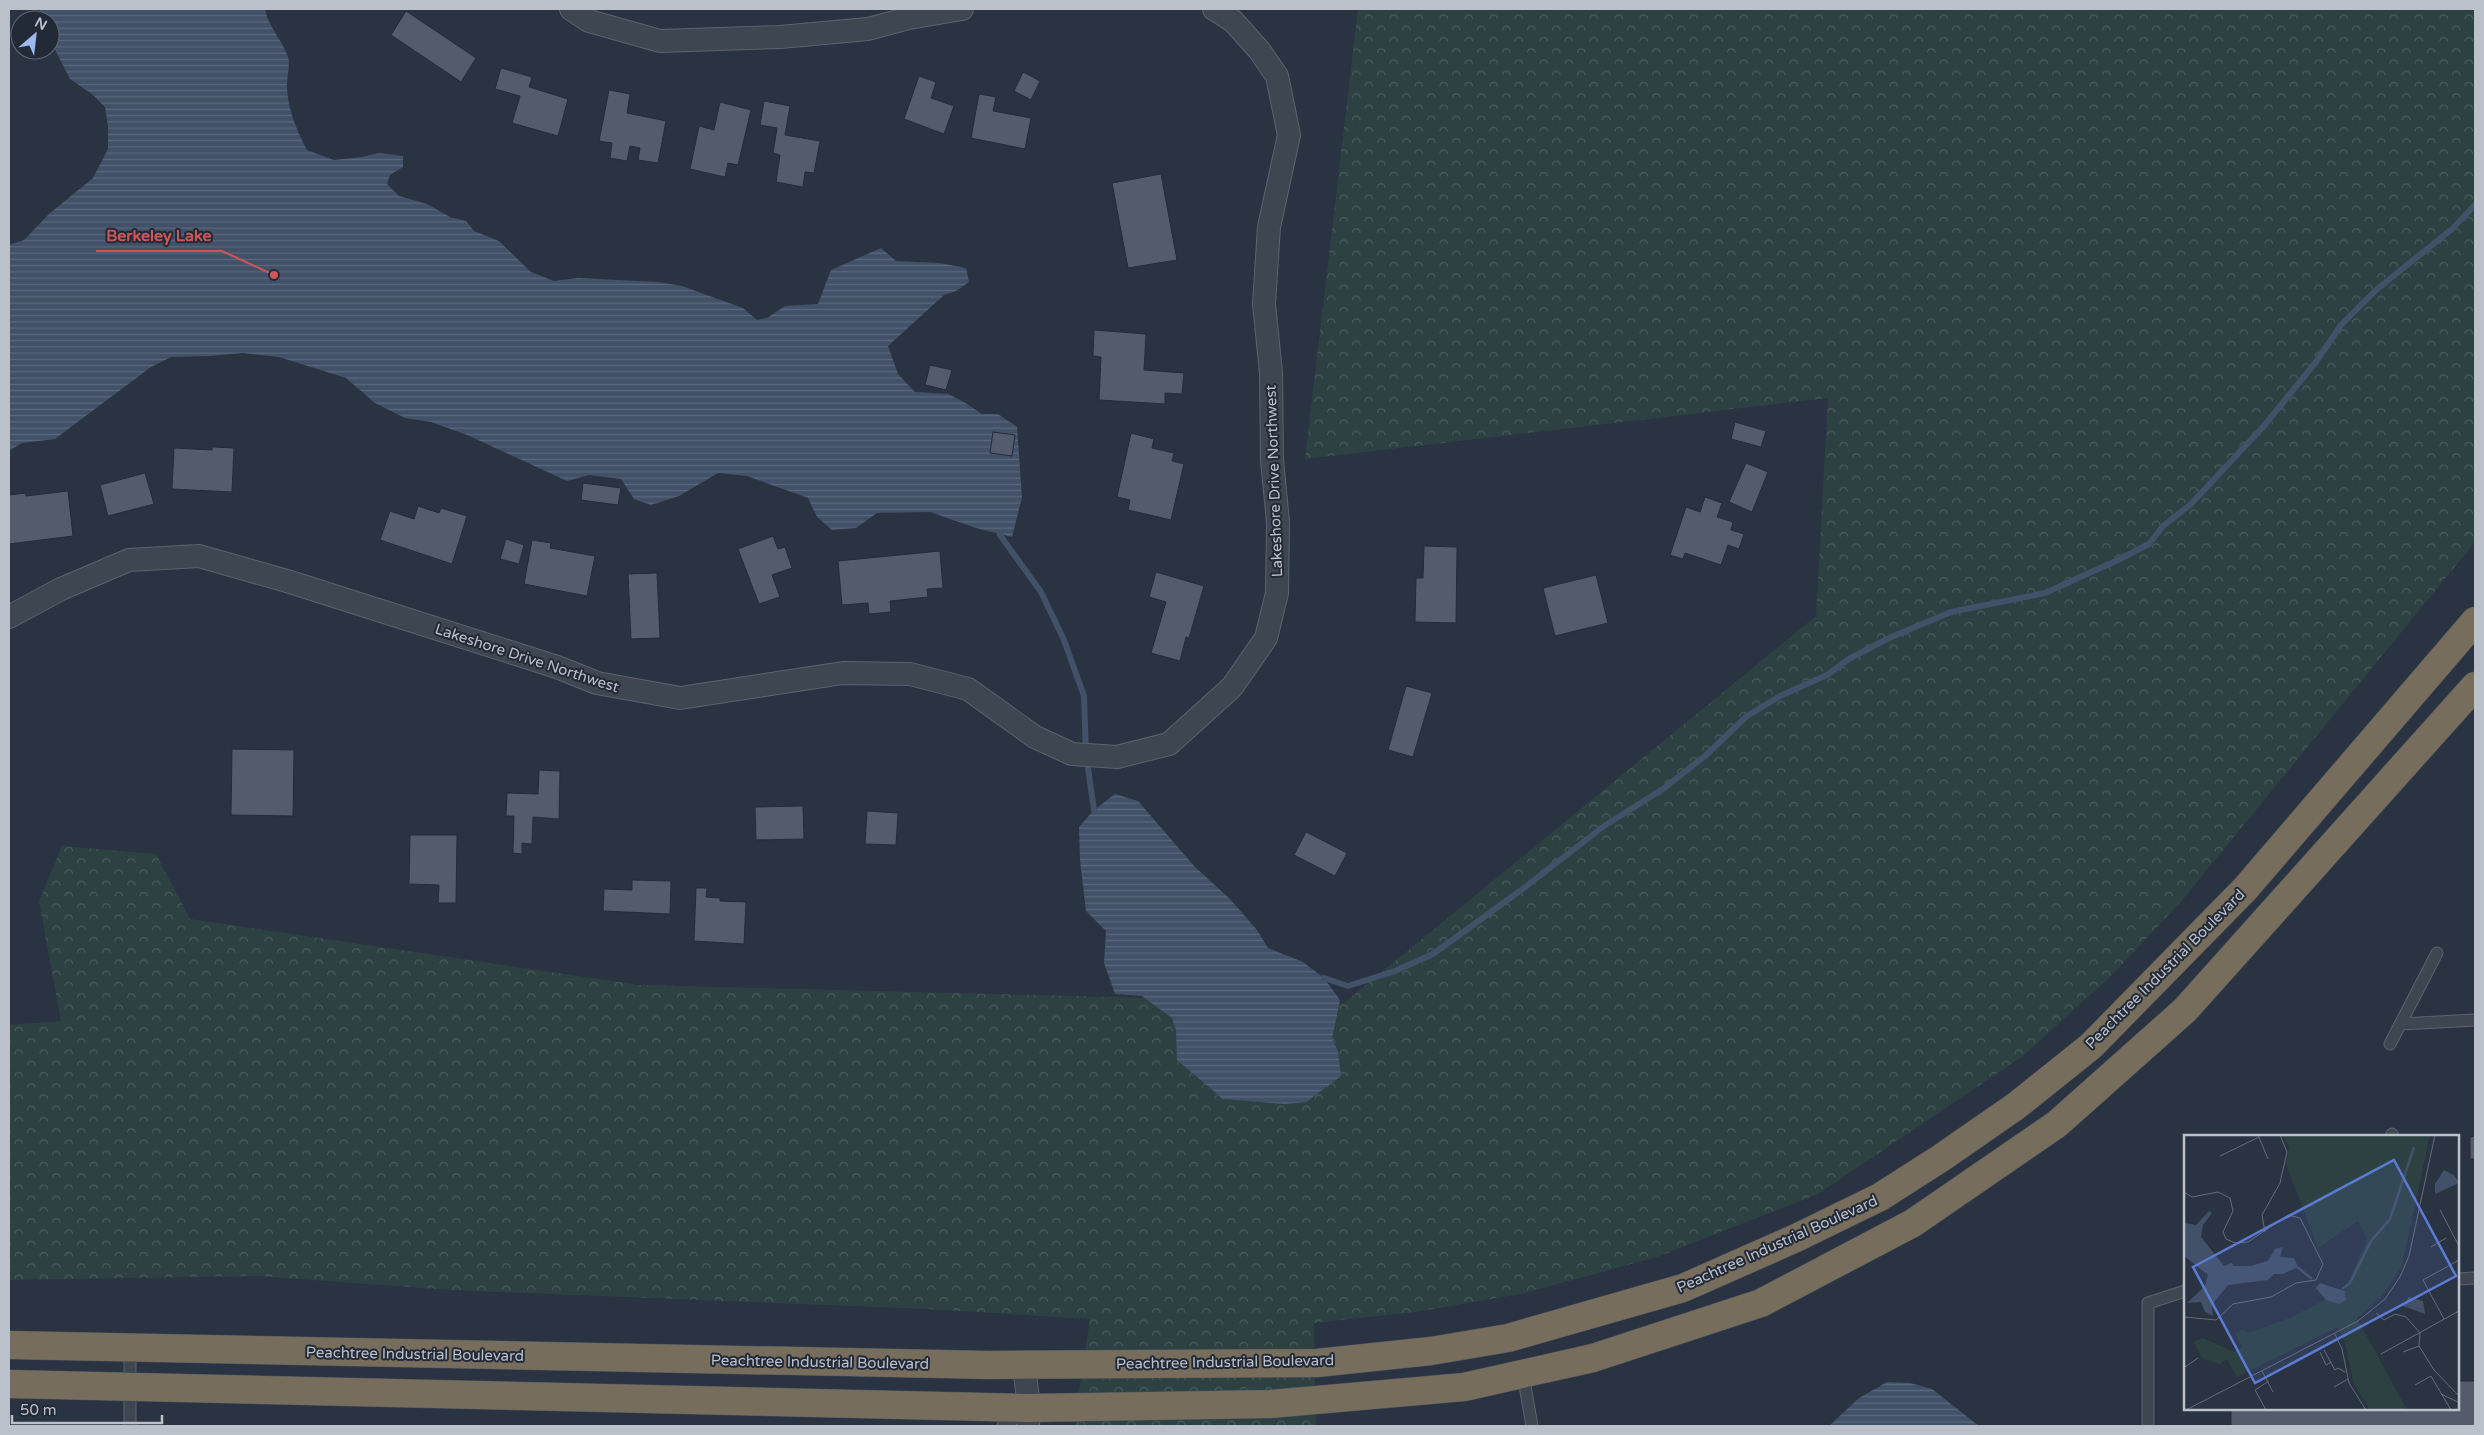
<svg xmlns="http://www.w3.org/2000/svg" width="2484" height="1435" font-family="'Varela Round',sans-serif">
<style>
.forest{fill:url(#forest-crowns)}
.water{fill:url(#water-rules)}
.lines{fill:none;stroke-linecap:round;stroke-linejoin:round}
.stream{stroke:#425168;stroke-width:6}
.building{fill:#545c6c;stroke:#252c39}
.lane-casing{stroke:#5c636f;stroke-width:13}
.street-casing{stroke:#5c636f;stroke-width:24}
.highway-casing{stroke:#49505c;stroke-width:29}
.lane{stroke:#3e4651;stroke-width:11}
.street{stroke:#3e4651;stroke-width:22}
.highway{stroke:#766d5c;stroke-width:28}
.labels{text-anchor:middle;stroke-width:4;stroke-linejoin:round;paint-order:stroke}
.street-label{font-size:15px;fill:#bbc1cb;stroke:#232a37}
.inset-river{fill:none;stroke:#425168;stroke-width:2.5}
.inset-road{fill:none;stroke:#646c78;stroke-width:1}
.view{fill:#5c7cd3;fill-opacity:0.15;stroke:#5c7cd3;stroke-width:2.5}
.inset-edge{fill:none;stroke:#bbc1cb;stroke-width:2.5}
.leader{fill:none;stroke:#ce5659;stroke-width:2}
.callout-dot{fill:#ce5659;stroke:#232a37;stroke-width:2}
.callout-label{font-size:16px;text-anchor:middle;font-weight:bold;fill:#ce5659;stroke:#232a37;stroke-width:4;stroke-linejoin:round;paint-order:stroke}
</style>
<defs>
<pattern id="forest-crowns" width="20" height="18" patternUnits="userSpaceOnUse" patternTransform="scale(1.25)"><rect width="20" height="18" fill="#2d4143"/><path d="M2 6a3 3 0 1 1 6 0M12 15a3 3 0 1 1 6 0" fill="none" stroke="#4a5b5d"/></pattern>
<pattern id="water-rules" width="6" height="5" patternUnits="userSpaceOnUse" patternTransform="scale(1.25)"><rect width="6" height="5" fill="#425168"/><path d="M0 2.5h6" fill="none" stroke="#5b687c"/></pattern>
</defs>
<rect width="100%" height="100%" fill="#2a3341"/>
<polygon class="forest" points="1358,9 2475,9 2475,542 2179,904 2109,978 2023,1056 1818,1194 1657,1257 1520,1294 1416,1312 1314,1323 1316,1426 1074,1426 1090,1319 929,1309 450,1290 258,1276 9,1280 9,1025 61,1021 39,901 62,846 156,854 190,919 640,985 1344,1003 1816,616 1828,398 1305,459"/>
<g class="water">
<path d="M40,9H265C268,27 282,39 288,57C291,66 286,78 287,88C288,110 297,131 307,150L334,160L362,157L379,153L403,156V167L390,175L387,184L399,196L427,204L450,217L466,221L474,231L499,241L531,272L554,281L578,278L658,282L682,286L743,308L757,320L767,318L785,306L818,304L831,270L881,248L896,261L939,263L966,268L969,282L956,291L944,295L888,346L898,374L915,392L948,394L964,402L982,414H998L1017,427L1022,497L1012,537L976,528L930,512L877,513L856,528L832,530L817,517L808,498L747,476L718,473L679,496L651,505L634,499L621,479L589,475L567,481L467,435L431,422L405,418L375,403L346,378L279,357L243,353L210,356L171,357L151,367L55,439L22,443L9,451V245L24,240L49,214L93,178L108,149V127L105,107L92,94L70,79L50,40V20H41Z"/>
<polygon points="1115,794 1138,801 1195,867 1230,899 1257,930 1268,948 1303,962 1324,978 1340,1000 1332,1039 1338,1051 1341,1076 1306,1102 1285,1104 1223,1099 1177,1060 1176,1030 1172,1018 1142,996 1115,994 1104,963 1106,931 1086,911 1080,860 1079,827 1094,810"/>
<polygon points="1887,1382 1910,1383 1932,1389 1979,1426 1829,1426 1859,1398"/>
</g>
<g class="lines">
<g class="stream">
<polyline points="1000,535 1041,592 1064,640 1084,696 1086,754 1094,810"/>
<polyline points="1324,978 1348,986 1395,971 1433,954 1524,888 1604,826 1663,789 1705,756 1747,716 1780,696 1827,675 1849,659 1889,638 1951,612 2045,593 2118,560 2149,544 2163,526 2191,504 2263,427 2316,362 2341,325 2376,290 2452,229 2475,205"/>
</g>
</g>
<g class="building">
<polygon points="406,11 476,58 461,82 391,35"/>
<polygon points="501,68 532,77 529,87 568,99 558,136 512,123 520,96 495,89"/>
<polygon points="1023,72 1040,81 1031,100 1014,91"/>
<polygon points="919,76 936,82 931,98 954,106 944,134 904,119"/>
<polygon points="609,90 630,94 627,113 666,121 658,163 638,160 640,148 630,146 627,161 610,158 612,143 599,141"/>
<polygon points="979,94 996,97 993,111 1031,118 1025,149 971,138"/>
<polygon points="764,101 790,106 785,135 820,141 814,173 805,172 803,187 776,182 780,155 773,153 777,128 760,125"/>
<polygon points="720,102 751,110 738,165 728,163 725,177 690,169 699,126 714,130"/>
<polygon points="1161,174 1177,260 1128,268 1112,183"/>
<polygon points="1094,330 1146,334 1144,370 1184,373 1182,394 1165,393 1165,404 1099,400 1101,357 1093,356"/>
<polygon points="930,365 952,370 946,390 925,385"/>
<polygon points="1735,422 1766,431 1761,447 1731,439"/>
<polygon points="993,432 1015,435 1012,456 990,453"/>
<polygon points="1131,433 1154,439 1152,448 1174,453 1172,461 1184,464 1171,520 1128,510 1130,500 1117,497"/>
<polygon points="212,447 234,448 232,492 172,489 174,448 212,450"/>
<polygon points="1746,463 1768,472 1752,512 1729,502"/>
<polygon points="145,473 154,504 108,516 100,485"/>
<polygon points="583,483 621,488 618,505 581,500"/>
<polygon points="68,491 73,536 9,544 9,495 26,493 26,496"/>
<polygon points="1705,497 1722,503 1717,517 1733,522 1731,530 1744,534 1739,549 1728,545 1721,565 1685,553 1683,559 1670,555 1686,507 1700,512"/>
<polygon points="418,506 439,513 441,508 467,516 452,564 380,540 390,511 414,519"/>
<polygon points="773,536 778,549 785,547 792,568 772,575 780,597 759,604 738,549"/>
<polygon points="506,539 524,545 519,564 500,559"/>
<polygon points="532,540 551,543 550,548 595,556 587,596 524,584"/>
<polygon points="1424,546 1457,547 1456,623 1415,622 1416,578 1423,578"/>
<polygon points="940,551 943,588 927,589 928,597 890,601 891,612 869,614 868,603 842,605 838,561"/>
<polygon points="1156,572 1204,586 1189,638 1186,637 1180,661 1151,653 1166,602 1149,597"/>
<polygon points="657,573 660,638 631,639 628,574"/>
<polygon points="1596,575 1608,623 1555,636 1543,588"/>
<polygon points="1406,686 1432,693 1413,757 1388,750"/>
<polygon points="232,749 294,750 293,816 231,815"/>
<polygon points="539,770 560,771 559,819 533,817 532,844 522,843 522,854 513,853 514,816 506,816 507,793 538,794"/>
<polygon points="803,806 804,839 756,840 755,807"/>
<polygon points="867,811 898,813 896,845 865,844"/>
<polygon points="1306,832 1347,853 1335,876 1294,855"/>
<polygon points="410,835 457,835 456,903 438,903 439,885 409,884"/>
<polygon points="632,880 671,881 670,914 603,911 604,889 632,890"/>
<polygon points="696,888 707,888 706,897 720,898 720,901 746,902 744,944 694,941"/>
<polygon points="2475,1136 2475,1159 2470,1159 2470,1137"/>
<polygon points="2458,1381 2475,1381 2475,1426 2231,1426 2231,1409 2458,1409"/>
</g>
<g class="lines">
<defs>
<g id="lane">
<polyline points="2401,1024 2475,1020"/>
<polyline points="2390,1044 2437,953"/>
<polyline points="2392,1134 2392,1136"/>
<polyline points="2458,1279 2475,1278"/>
<polyline points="1523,1374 1532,1426"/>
<polyline points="130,1426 130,1348"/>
<polyline points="1003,1426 1022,1414"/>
<polyline points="2148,1426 2148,1303 2185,1291"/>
</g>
<g id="street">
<polyline points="571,9 589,21 660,41 780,37 868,29 909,18 962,9"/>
<polyline points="9,617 61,589 129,560 199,556 287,581 557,667 597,683 680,698 843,673 910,674 968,689 1035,737 1072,754 1117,757 1169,744 1232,687 1266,638 1277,593 1278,522 1272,460 1271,373 1264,304 1269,227 1289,135 1277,76 1259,50 1233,21 1214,9"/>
<polyline points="1024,1365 1029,1408 1028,1426"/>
</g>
<g id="highway">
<polyline points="9,1345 989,1365 1317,1363 1431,1351 1508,1338 1683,1288 1796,1238 1880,1197 1941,1158 2016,1106 2091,1046 2245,889 2475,621"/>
<polyline points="9,1384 1029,1408 1270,1404 1464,1387 1593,1358 1761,1303 1913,1223 2057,1124 2185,1010 2475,686"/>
</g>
</defs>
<use href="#lane" class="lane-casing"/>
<use href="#street" class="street-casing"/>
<use href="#highway" class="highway-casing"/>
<use href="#lane" class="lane"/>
<use href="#street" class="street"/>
<use href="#highway" class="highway"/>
</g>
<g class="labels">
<g class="street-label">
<text transform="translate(1274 481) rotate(-92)" y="5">Lakeshore Drive Northwest</text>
<text transform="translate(527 658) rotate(18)" y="5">Lakeshore Drive Northwest</text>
<text transform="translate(2165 969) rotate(-45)" y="5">Peachtree Industrial Boulevard</text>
<text transform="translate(1777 1244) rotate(-24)" y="5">Peachtree Industrial Boulevard</text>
<text transform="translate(415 1354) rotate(1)" y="5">Peachtree Industrial Boulevard</text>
<text transform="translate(820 1362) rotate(1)" y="5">Peachtree Industrial Boulevard</text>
<text transform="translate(1225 1362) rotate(-1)" y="5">Peachtree Industrial Boulevard</text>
</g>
</g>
<g transform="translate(2184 1135)">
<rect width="275" height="275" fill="#2a3341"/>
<path d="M98,0H246L218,131L197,163L173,183L223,275H186L169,247L162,212L154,192L53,242L43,224L36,229L19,224L9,207L19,203L50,217L58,212L51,198L58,195L64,198L103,184L161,155L183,104L174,86L134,113L102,29L105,12Z" fill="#2d4143"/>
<path d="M260,35L270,40L275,48L251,59V49ZM25,76L28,78L19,90L17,102L40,131L48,128L50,131H66L84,126L91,114L99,112L96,122L110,123L114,132L99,139H90L84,145L44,150L28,170L29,181L21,177L17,167L3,168L21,151L24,140L0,121V88L12,90ZM136,148L161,156L162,165L155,169L142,165L132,153ZM225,162L239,166L241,179L219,171Z" fill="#425168"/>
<path class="inset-river" d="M113,132L128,144M158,154L166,148L187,106L206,84L230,12"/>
<path class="inset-road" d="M74,0L84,24M36,21L75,2M0,57L8,62L34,57L46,63L49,76L39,97L42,104L51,108L64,107L104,80L116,83L139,129L132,145L112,148L87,162L49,169L32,185L0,182M256,75L275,111M81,97L78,80L96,48L103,17L96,0M247,112L262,103M192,178L200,185L211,179L222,182L236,198L235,211L219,217M260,184L239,145L275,125M151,199L158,214L165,248L182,275M235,211L250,235L275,261M140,215L151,235L154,233L161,237M136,217L142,230L147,227M197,219L275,176M1,232L14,223M78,236L89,257M231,250L247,241L267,275M150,252L164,244M257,259L274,267M2,275L174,186L201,164L216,142L225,121L251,0M82,275L71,255L85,246"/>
<path class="view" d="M210,25L272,141L71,248L9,132Z"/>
<rect width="275" height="275" class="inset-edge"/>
</g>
<path class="leader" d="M274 275L222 251H96"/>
<circle class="callout-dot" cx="274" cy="275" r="5"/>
<g class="callout-label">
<text x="159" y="241">Berkeley Lake</text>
</g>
<rect width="2484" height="1435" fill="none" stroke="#bbc1cb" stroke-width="20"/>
<g transform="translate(35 35) rotate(28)"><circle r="24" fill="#232a37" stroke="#606672"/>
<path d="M0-4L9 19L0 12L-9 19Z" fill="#9dbaee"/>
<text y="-8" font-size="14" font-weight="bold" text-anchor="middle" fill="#bbc1cb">N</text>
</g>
<path d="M12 1415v8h150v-8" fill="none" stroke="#bbc1cb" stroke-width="2.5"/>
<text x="20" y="1415" font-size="15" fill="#bbc1cb" stroke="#232a37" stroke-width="4" paint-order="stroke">50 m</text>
</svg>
